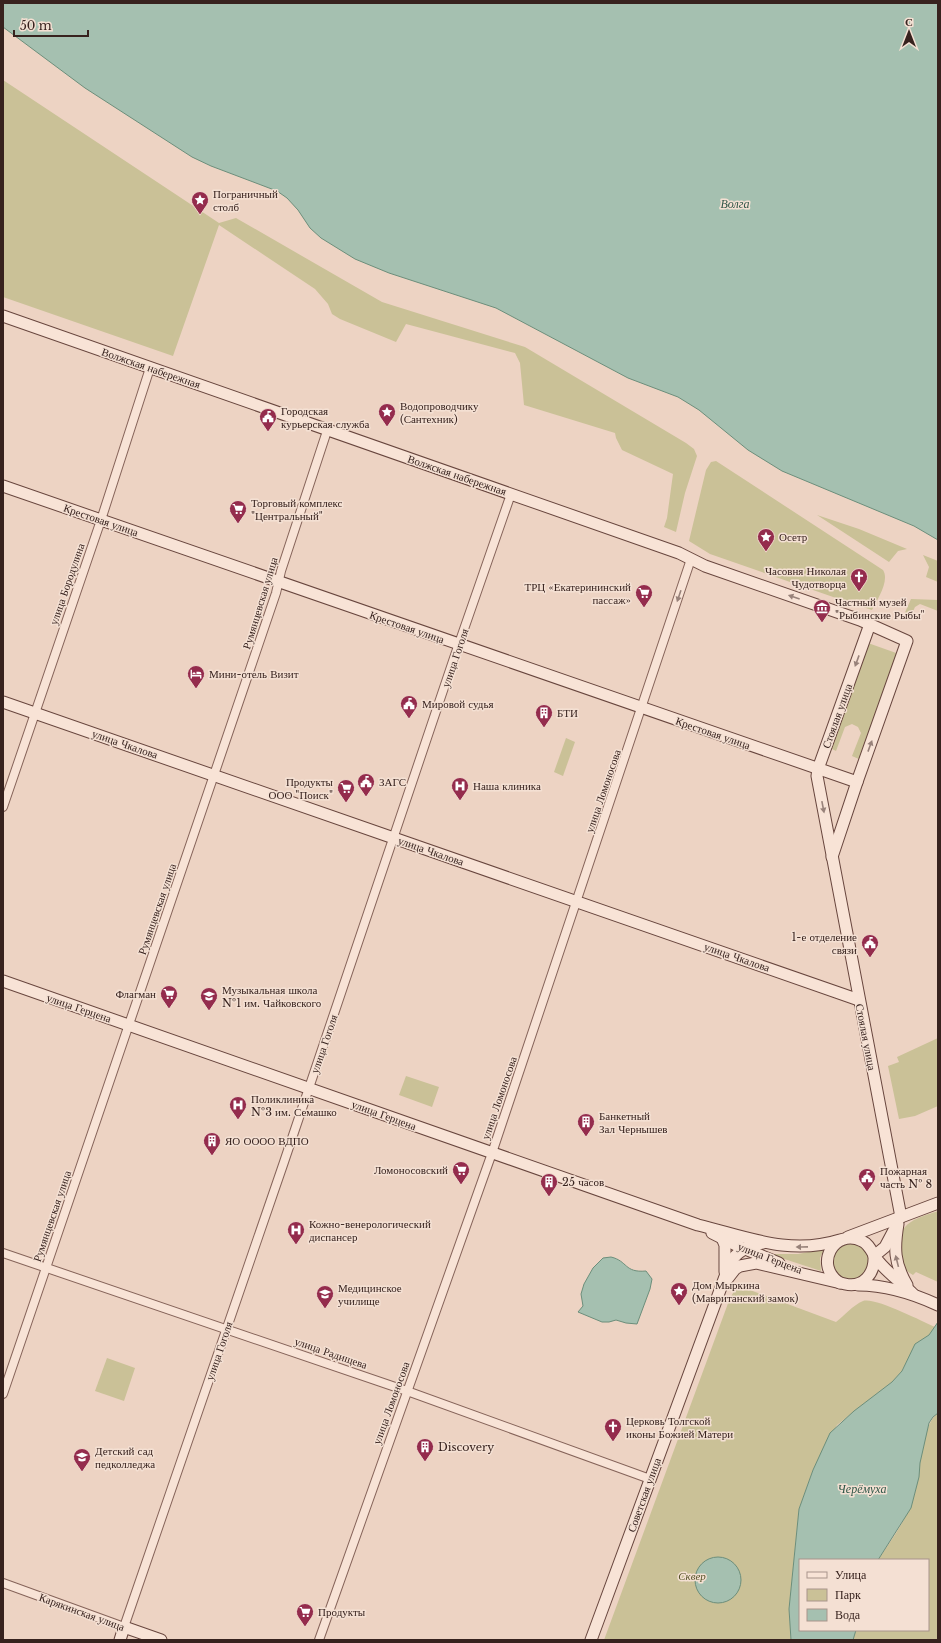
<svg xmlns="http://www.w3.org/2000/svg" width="941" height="1643" font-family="'Libre Baskerville',serif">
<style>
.green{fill:#cac197}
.water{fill:#a5c0b0;stroke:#6c8e7b}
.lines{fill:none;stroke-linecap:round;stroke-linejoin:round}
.street-casing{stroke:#86645a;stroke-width:10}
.secondary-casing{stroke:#68463e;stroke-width:13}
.street{stroke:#f8e3d6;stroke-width:8}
.secondary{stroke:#f8e3d6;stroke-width:11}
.oneway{fill:#98827a}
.labels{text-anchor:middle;stroke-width:3;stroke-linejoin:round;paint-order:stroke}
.poi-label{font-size:11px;fill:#37221e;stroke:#f4e0d3;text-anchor:start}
.street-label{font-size:11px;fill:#37221e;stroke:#f4e0d3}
.park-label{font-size:11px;font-style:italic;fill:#535025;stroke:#f4e0d3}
.water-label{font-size:12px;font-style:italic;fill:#2e5647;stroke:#f4e0d3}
</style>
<rect width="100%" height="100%" fill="#edd3c3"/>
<g class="green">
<polygon points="3,80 219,223 236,218 382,302 525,347 686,443 694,449 697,456 685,493 676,532 664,527 667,518 673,474 622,450 616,438 615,433 524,405 520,363 515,353 406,324 396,342 340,319 332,314 328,304 315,289 219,225 173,356 3,297"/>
<path d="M716,461L883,570C890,581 877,600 872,610L836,598L710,554L689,541L706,470L711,462Z"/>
<polygon points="817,515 859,529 907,549 898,551 889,562"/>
<polygon points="923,555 938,561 938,582 926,577 929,567"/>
<polygon points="911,599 938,600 938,611 920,604 915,607 909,620 903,617"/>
<polygon points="868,643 899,654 861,760 852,756 861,733 858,727 852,724 845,727 836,751 830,748"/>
<polygon points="566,738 575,742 563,776 554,772"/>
<polygon points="938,1038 938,1106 915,1116 899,1119 888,1066 899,1062 897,1057"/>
<polygon points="406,1076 439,1087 432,1107 399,1095"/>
<path d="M938,1211V1282L916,1272L913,1275C896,1266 900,1250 901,1233C908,1219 924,1216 938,1211Z"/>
<circle cx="851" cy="1262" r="18"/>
<polygon points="824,1249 820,1258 821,1271 769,1254 798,1254"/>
<path d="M742,1287L836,1322C844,1316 853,1305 863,1301C875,1297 921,1321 935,1327L929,1335L915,1345L902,1371L892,1382L837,1425L813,1470L799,1509L789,1609L791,1640H604L730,1298L735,1290Z"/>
<polygon points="107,1358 135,1368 124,1401 95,1391"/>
<path d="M938,1413V1640H853L856,1630H928V1560H878C892,1539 908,1518 915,1493C920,1473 921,1425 938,1413Z"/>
</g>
<g class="water">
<polygon points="3,3 938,3 938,540 914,526 782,471 748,450 699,410 678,397 628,378 496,308 389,273 355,259 321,238 310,228 298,210 287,198 277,191 211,166 192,157 85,88 3,27"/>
<path d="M611,1257C628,1261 624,1273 646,1271L652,1279L650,1289L637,1324L626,1323L616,1320L609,1322H602L578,1312L583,1306L581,1294L584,1284L593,1268L603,1258Z"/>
<polygon points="938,1322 938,1413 933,1417 929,1423 920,1463 919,1477 911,1508 878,1560 800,1560 800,1630 856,1630 853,1640 791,1640 789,1609 799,1509 813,1470 830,1433 854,1411 892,1382 902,1371 915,1344 929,1335"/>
<circle cx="718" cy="1580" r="23"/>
</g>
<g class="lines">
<defs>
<g id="street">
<polyline points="3,807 101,520 150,368"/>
<polyline points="3,1253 407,1391 650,1479"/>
<polyline points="3,1394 276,593 281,571 327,431"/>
<polyline points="3,1583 124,1627 284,1162 455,655 511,494"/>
<polyline points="319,1640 492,1153 691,559"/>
</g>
<g id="secondary">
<polyline points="3,316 679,553 705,566 860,620 907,641 857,782 832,857"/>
<polyline points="3,486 857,782"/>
<polyline points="870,624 818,769 817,776 901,1217"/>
<polyline points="3,702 859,1000"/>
<path d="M3,981L698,1225C747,1237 790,1256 840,1240"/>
<path d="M898,1224C894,1248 894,1263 907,1285"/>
<polyline points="712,1233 738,1246 779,1263"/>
<polyline points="848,1237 938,1203"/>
<polyline points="722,1238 725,1245 725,1272"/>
<polyline points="874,1256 885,1247 894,1230"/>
<path d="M728,1278L735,1269L740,1266L756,1263L845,1284C863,1288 875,1274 874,1256"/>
<path d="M840,1283C813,1266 834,1227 862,1241C871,1245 872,1255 879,1262C889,1274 902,1283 913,1294"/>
<path d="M858,1285C887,1285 912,1293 938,1305"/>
<polyline points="120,1640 124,1627 161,1640"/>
<path d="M591,1640L730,1263C737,1251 750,1245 763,1243"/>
</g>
</defs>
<use href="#street" class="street-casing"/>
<use href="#secondary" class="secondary-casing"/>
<use href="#street" class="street"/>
<use href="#secondary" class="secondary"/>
</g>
<defs><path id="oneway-solid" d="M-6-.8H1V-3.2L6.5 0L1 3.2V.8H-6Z"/></defs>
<g class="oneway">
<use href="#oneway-solid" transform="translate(679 596) rotate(109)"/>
<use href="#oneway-solid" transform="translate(794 597) rotate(-161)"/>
<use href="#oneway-solid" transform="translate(857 661) rotate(110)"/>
<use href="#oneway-solid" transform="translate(870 746) rotate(-70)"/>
<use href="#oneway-solid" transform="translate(823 807) rotate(79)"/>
<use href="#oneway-solid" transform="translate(802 1247) rotate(179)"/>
<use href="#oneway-solid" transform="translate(897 1261) rotate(-104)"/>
</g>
<defs>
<symbol id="sight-pin" viewBox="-11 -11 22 30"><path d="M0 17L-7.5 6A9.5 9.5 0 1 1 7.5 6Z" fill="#942c4d" stroke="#f4e0d3"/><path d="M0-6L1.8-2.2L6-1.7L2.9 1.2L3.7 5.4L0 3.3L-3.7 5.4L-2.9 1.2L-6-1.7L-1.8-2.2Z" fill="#fff"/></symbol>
<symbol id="civic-pin" viewBox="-11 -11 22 30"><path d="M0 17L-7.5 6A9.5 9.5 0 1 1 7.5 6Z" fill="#942c4d" stroke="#f4e0d3"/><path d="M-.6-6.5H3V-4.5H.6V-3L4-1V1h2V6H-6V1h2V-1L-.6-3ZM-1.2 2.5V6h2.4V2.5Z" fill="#fff"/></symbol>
<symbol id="supermarket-pin" viewBox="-11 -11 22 30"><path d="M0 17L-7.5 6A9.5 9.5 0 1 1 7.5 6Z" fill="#942c4d" stroke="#f4e0d3"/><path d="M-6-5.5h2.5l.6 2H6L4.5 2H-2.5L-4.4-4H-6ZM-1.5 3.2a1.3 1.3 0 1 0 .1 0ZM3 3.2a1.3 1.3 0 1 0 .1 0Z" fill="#fff"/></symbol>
<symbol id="church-pin" viewBox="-11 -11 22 30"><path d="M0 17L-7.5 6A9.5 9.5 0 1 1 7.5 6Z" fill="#942c4d" stroke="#f4e0d3"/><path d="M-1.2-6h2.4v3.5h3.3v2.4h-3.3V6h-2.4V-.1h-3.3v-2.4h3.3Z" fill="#fff"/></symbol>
<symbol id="museum-pin" viewBox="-11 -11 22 30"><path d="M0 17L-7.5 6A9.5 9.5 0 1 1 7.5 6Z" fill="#942c4d" stroke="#f4e0d3"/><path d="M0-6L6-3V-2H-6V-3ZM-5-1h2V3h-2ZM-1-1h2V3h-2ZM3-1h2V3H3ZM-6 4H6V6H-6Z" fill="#fff"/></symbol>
<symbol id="hotel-pin" viewBox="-11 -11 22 30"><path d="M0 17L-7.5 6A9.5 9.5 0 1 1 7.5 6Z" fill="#942c4d" stroke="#f4e0d3"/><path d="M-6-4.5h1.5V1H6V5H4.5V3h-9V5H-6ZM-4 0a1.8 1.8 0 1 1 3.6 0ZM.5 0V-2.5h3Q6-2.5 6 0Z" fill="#fff"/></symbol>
<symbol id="building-pin" viewBox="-11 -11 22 30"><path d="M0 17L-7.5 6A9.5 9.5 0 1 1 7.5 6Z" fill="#942c4d" stroke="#f4e0d3"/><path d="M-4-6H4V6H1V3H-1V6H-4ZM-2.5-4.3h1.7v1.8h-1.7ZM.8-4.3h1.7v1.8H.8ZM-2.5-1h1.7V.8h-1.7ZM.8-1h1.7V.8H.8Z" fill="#fff"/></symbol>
<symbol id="hospital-pin" viewBox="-11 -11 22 30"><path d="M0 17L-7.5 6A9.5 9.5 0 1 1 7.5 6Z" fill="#942c4d" stroke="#f4e0d3"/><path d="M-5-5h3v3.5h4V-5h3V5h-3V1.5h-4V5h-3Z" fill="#fff"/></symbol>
<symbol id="school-pin" viewBox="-11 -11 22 30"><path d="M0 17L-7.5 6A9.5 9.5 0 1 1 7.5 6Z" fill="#942c4d" stroke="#f4e0d3"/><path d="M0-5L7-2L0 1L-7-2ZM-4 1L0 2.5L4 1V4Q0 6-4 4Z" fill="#fff"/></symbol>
<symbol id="university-pin" viewBox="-11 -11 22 30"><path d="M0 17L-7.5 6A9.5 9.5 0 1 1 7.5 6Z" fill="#942c4d" stroke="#f4e0d3"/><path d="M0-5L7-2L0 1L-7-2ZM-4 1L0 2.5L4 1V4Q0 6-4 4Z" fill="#fff"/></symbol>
</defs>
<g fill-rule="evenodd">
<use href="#sight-pin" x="190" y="190" width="20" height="27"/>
<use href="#sight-pin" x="377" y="402" width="20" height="27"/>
<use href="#civic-pin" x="258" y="407" width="20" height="27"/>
<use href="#supermarket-pin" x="228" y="499" width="20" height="27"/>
<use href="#sight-pin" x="756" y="527" width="20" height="27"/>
<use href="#church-pin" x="849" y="567" width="20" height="27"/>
<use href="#supermarket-pin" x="634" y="583" width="20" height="27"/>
<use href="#museum-pin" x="812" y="598" width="20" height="27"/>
<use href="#hotel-pin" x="186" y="664" width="20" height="27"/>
<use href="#civic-pin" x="399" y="694" width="20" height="27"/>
<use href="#building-pin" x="534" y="703" width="20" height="27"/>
<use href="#civic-pin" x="356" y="772" width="20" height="27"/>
<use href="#hospital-pin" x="450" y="776" width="20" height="27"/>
<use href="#supermarket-pin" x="336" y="778" width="20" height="27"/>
<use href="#civic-pin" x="860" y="933" width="20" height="27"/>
<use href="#supermarket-pin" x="159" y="984" width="20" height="27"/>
<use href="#school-pin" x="199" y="986" width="20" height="27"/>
<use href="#hospital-pin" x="228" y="1095" width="20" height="27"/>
<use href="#building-pin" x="576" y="1112" width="20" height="27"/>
<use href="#building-pin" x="202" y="1131" width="20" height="27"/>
<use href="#supermarket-pin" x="451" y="1160" width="20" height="27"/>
<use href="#civic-pin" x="857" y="1167" width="20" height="27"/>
<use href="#building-pin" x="539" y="1172" width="20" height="27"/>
<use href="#hospital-pin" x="286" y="1220" width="20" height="27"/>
<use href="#sight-pin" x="669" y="1281" width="20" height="27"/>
<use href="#university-pin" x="315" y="1284" width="20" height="27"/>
<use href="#church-pin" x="603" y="1417" width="20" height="27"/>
<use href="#building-pin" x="415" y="1437" width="20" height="27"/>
<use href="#school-pin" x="72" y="1447" width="20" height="27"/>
<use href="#supermarket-pin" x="295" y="1602" width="20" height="27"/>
</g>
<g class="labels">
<g class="poi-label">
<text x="213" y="198">Пограничный<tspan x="213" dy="13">столб</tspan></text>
<text x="400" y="410">Водопроводчику<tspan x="400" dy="13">(Сантехник)</tspan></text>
<text x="281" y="415">Городская<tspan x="281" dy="13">курьерская служба</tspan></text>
<text x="251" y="507">Торговый комплекс<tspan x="251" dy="13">"Центральный"</tspan></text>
<text x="779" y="541">Осетр</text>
<text x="846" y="575" text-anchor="end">Часовня Николая<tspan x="846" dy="13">Чудотворца</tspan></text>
<text x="631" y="591" text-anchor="end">ТРЦ «Екатерининский<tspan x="631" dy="13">пассаж»</tspan></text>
<text x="835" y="606">Частный музей<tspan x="835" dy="13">"Рыбинские Рыбы"</tspan></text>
<text x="209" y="678">Мини-отель Визит</text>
<text x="422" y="708">Мировой судья</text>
<text x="557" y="717">БТИ</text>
<text x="333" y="786" text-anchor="end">Продукты<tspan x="333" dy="13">ООО "Поиск"</tspan></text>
<text x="379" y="786">ЗАГС</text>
<text x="473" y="790">Наша клиника</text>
<text x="857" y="941" text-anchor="end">1-е отделение<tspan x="857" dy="13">связи</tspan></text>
<text x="222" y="994">Музыкальная школа<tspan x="222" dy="13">№1 им. Чайковского</tspan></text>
<text x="156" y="998" text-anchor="end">Флагман</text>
<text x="251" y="1103">Поликлиника<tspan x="251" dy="13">№3 им. Семашко</tspan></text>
<text x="599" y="1120">Банкетный<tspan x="599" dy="13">Зал Чернышев</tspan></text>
<text x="225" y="1145">ЯО ОООО ВДПО</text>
<text x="448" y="1174" text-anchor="end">Ломоносовский</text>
<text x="880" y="1175">Пожарная<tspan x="880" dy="13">часть № 8</tspan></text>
<text x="562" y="1186">25 часов</text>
<text x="309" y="1228">Кожно-венерологический<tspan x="309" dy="13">диспансер</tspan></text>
<text x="692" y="1289">Дом Мыркина<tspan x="692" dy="13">(Мавританский замок)</tspan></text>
<text x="338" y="1292">Медицинское<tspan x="338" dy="13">училище</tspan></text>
<text x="626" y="1425">Церковь Толгской<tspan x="626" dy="13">иконы Божией Матери</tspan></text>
<text x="438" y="1451">Discovery</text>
<text x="95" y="1455">Детский сад<tspan x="95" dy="13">педколледжа</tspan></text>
<text x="318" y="1616">Продукты</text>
</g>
<g class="street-label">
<text transform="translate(151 368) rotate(19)" y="4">Волжская набережная</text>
<text transform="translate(457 475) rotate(19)" y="4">Волжская набережная</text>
<text transform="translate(101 520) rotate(19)" y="4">Крестовая улица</text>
<text transform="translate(67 584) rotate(-71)" y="4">улица Бородулина</text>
<text transform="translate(260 603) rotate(-73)" y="4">Румянцевская улица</text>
<text transform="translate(407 627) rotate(19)" y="4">Крестовая улица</text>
<text transform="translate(455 658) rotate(-71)" y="4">улица Гоголя</text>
<text transform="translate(837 716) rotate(-70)" y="4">Стоялая улица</text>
<text transform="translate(713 733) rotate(19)" y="4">Крестовая улица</text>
<text transform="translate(125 744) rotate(19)" y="4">улица Чкалова</text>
<text transform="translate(603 791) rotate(-71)" y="4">улица Ломоносова</text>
<text transform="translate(431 851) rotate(19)" y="4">улица Чкалова</text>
<text transform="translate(157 909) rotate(-71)" y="4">Румянцевская улица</text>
<text transform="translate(737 957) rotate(19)" y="4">улица Чкалова</text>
<text transform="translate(79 1008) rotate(19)" y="4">улица Герцена</text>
<text transform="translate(866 1037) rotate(79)" y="4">Стоялая улица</text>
<text transform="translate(324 1044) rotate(-71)" y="4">улица Гоголя</text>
<text transform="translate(499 1098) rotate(-71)" y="4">улица Ломоносова</text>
<text transform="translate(384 1115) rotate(20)" y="4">улица Герцена</text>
<text transform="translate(52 1216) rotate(-71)" y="4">Румянцевская улица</text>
<text transform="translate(770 1258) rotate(21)" y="4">улица Герцена</text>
<text transform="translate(219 1351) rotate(-71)" y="4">улица Гоголя</text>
<text transform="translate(331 1353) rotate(19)" y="4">улица Радищева</text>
<text transform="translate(391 1403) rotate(-70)" y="4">улица Ломоносова</text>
<text transform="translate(644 1495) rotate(-70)" y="4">Советская улица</text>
<text transform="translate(82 1612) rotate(20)" y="4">Карякинская улица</text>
</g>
<g class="park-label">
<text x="692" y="1580">Сквер</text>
</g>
<g class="water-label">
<text x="735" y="208">Волга</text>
<text x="862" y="1493">Черёмуха</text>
</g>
</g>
<rect width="941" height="1643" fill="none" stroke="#37221e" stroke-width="8"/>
<rect x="799" y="1559" width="130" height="72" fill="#f4e0d3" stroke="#a8948b"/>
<rect x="807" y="1572" width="20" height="6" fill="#f8e3d6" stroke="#a8948b"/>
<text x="835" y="1579" font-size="12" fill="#37221e">Улица</text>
<rect x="807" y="1589" width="20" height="12" fill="#cac197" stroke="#a8948b"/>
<text x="835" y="1599" font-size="12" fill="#37221e">Парк</text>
<rect x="807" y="1609" width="20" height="12" fill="#a5c0b0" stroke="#a8948b"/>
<text x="835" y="1619" font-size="12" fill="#37221e">Вода</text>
<g transform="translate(909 32)" stroke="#f4e0d3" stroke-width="3" paint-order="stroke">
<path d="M0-3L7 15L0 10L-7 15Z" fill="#37221e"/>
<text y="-6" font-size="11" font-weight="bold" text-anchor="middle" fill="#37221e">С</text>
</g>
<path d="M14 30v6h74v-6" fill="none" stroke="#37221e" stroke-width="2"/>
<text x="20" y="30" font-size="12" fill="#37221e" stroke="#f4e0d3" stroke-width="3" paint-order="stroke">50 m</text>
</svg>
